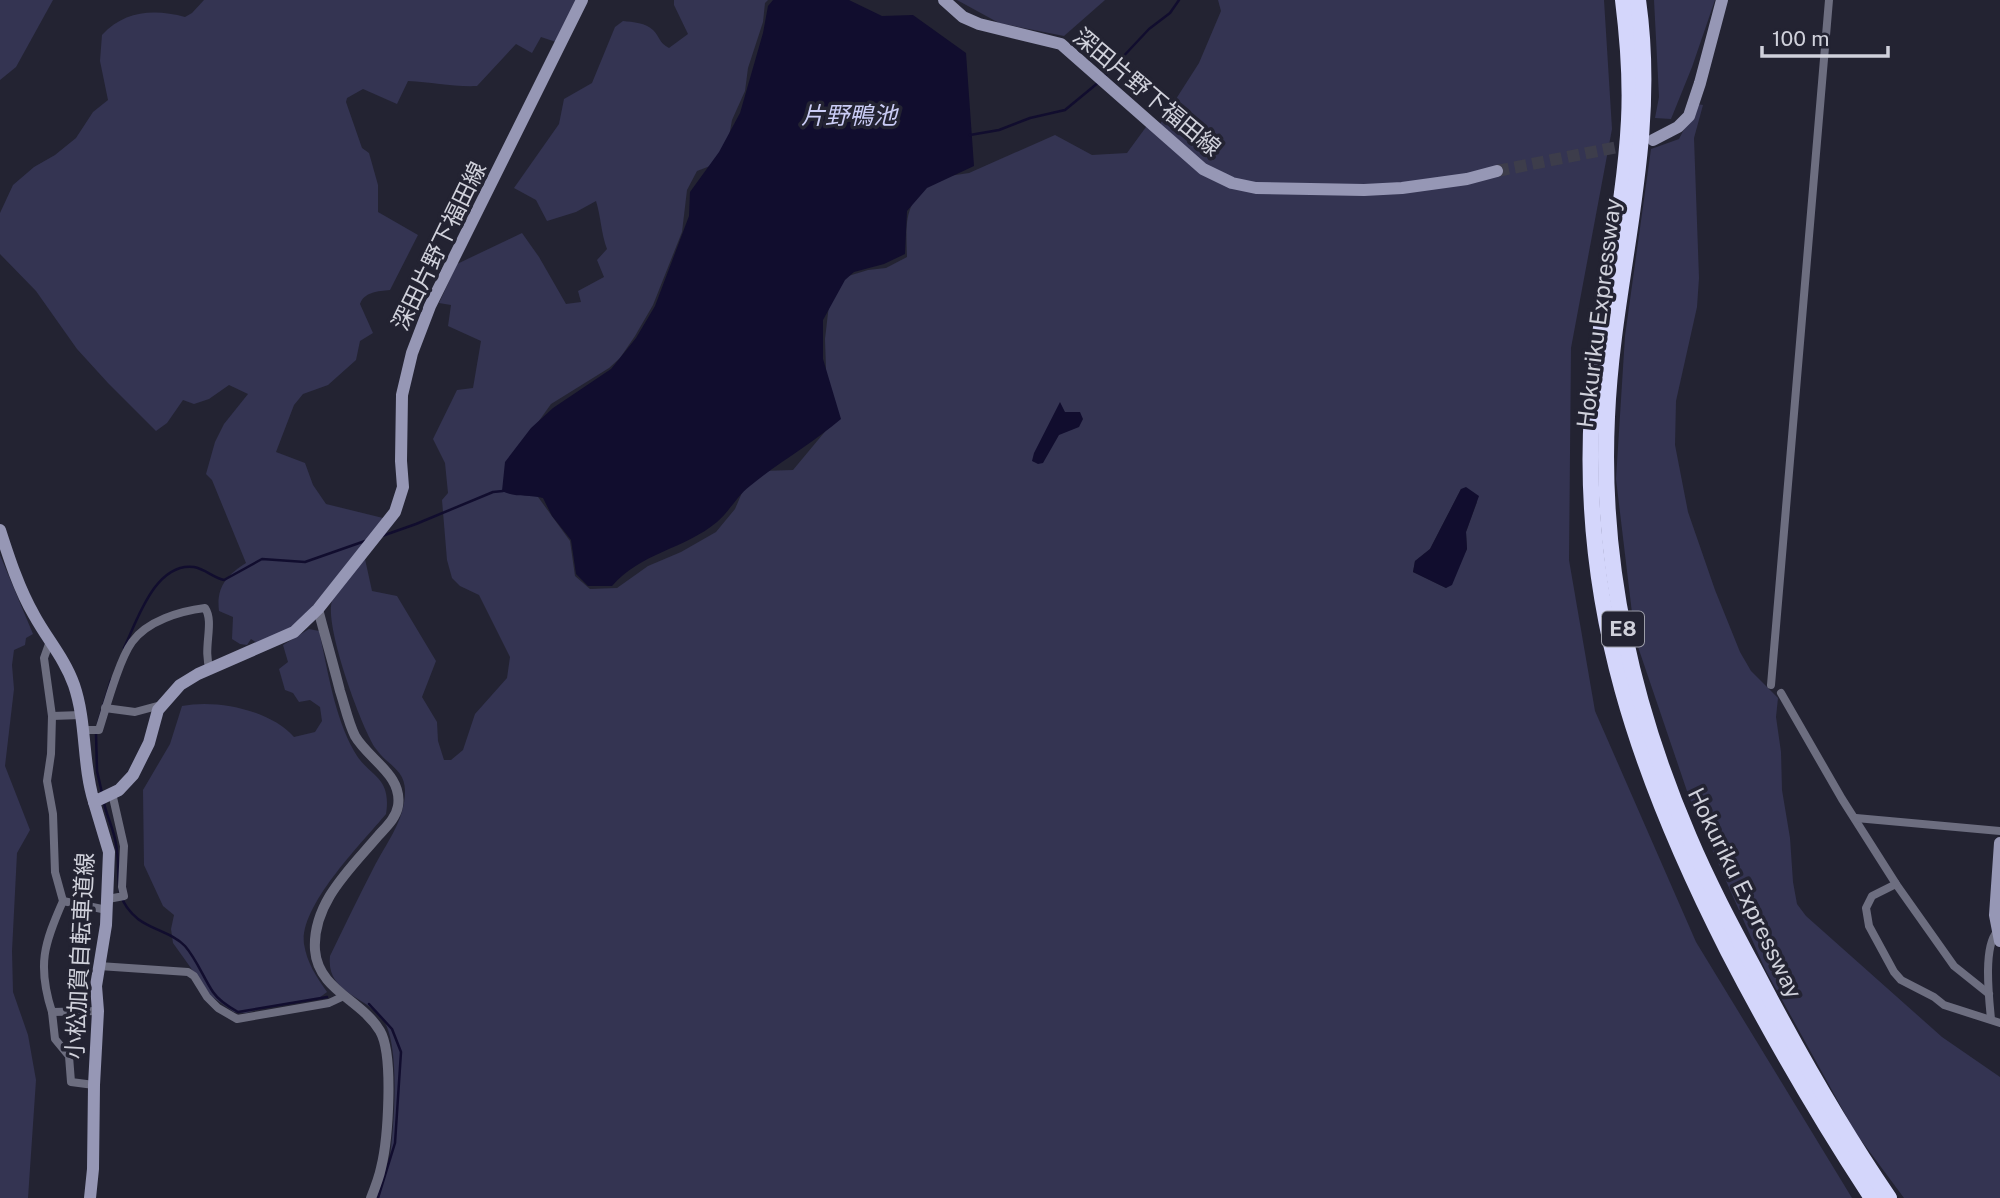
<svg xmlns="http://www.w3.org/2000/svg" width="2000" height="1198" font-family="'Public Sans','Noto Sans JP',sans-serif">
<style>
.green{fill:#343452;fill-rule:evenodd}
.water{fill:#110d2e}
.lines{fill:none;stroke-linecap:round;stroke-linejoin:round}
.stream{stroke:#110d2e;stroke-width:2.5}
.secondary-tunnel{stroke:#3d3d4b;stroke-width:12;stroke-dasharray:12 6;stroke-linecap:butt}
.minor{stroke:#6d6e80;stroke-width:8}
.tertiary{stroke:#6d6e80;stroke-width:10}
.secondary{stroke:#9697b5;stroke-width:12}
.motorway{stroke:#d4d6fb;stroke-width:16}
.labels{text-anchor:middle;stroke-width:7;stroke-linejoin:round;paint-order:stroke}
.shield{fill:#232332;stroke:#9c9da8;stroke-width:2}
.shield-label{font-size:21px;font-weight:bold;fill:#d0d1db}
.street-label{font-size:23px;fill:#d0d1db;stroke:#232332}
.water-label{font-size:24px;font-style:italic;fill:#caccf5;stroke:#232332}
</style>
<rect width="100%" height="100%" fill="#232332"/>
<g class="green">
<polygon points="0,0 53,0 16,67 0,80"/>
<path d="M204,0H577L556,42L541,37L532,53L516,44L477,86C453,87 432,82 408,81L397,104L363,89L347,98L346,102L362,148L369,153L378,185V212L418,235L390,290C378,291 364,292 360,304L373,333L360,341L356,360L328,385L303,394L294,405L276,452L305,463L313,485L326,504L383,518V521L306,614L280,636L260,645L251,639L247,645L240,644L232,639L233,617L219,611C216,587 227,575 246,563L212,480L206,474L215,442L224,424L248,394L229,385L209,399L194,404L183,400L167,423L156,431L108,383L77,349L36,291L0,254V213L13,185L34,167L55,155L76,138L93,112L108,100L100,61L102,35C125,10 155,9 185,17L192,13Z"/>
<path d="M674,0H768L765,3L763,22L748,68L745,91L732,120L728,142L718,163L697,171L687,190L682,232L653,305L635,336L620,358L609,368L551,404L519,449L533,490L570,541L575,576L590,589L617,588L648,566L681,552L716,532L735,509L747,481L758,471L793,470L828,428L825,339L830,296L845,277L868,270L886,268L907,257C906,220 904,210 929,179L969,173L1055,135L1092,155L1127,153L1146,127L1160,124L1199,63L1221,11L1218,0H1604L1612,129L1571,348L1569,560L1595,711L1696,942L1852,1198H376C381,1185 388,1171 390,1157C394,1126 401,1042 382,1018C363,995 326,992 330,956C344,927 358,898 373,869C386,843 405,821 405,791C405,769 387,765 376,749C361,727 324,625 332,601C335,592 358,567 365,559L372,591L397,596L436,661L422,697L437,722L438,741L444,760H451L463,750L475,714L507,678L510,657L479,595L460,586L452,578L447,560L442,500L448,493L445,463L433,439L457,390L473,388L481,341L448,326L451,305L439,303L457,264L522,233L539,257L566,304L581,302L578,291L604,277L597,260L607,249C601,233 601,217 596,201L576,212L547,221L536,200L514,188L559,124L564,99L592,83L615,27L623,21C633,22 646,23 653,30C660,37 659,43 669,48L688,34L674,5ZM1461,489L1477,502L1466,532L1467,549L1446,588L1413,572L1415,561L1430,549Z"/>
<polygon points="957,0 1105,0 1064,36 999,23"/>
<polygon points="1654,0 1715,0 1692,67 1671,119 1655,118 1659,97"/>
<polygon points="1697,104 1703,105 1694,138 1699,278 1697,307 1676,401 1675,445 1688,512 1715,590 1740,652 1751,671 1778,698 1776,717 1781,752 1782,790 1790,838 1793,882 1797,904 1806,916 1942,1037 2000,1077 2000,1198 1904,1198 1855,1132 1765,969 1689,797 1635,638 1616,479 1625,336 1651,149 1679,139"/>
<polygon points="0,555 33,634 26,638 25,645 14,650 12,665 14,689 5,766 30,830 17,853 12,951 13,992 28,1035 36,1080 28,1198 0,1198"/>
<path d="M309,629L319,631C328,671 334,715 354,751C369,778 392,775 386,814C362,843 299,906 304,944C307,963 316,976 327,992L319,998L276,1005L246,1013L234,1012L211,996L173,943L171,929L174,915L163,906L144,865L143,790L170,744L182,706C217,699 270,710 294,737L315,732L322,721L320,707L310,700L299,702L293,693L285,690L279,669L288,662L283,645Z"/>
</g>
<g class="water">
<path d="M773,0H849L882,16L913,15L966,53L974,166L927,188L907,211L905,254L884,264L854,272L845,280L823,320V359L841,419C812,444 779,462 750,486C737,496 729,512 717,522C685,549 640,553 612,586H588L576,574L571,540L552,516L543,498C528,494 516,498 502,491L505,462L531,428L553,408L611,369L636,338L655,306L689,216L690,192L719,152L740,113L763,33L768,6Z"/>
<polygon points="1060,402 1065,412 1080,412 1083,419 1079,427 1059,435 1043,463 1038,464 1032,461 1034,453"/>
<polygon points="1466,487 1479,496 1466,532 1467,549 1452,585 1446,588 1413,572 1415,561 1430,549 1461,489"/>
</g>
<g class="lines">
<g class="stream">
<polyline points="1104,77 1149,29 1170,13 1179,0"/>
<polyline points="970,135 999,130 1030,118 1065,110 1099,82"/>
<polyline points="382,536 416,524 493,492 503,491"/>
<path d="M124,648C137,621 155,562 194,567C205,569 214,578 224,580L262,559L305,562L365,541"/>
<polyline points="98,723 111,680"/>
<polyline points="96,733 97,771 102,793"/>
<path d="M104,803C107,817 114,830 116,844C122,875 110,896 138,919C152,930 173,933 185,946C197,960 203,977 213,992C219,1001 229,1007 238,1012L327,997"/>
<polyline points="369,1004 392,1029 401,1052 395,1143 378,1198"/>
</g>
<polyline class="secondary-tunnel" points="1497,171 1633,144"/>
<g class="minor">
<path d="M50,641L44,658L52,716L51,754L47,781L53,814L55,872L63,901C44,944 37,965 52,1012L98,1011"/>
<polyline points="1771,685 1829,0"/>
<polyline points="1781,693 1842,799 1896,884 1954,966 1989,994"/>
<polyline points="105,708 135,712 161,705"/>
<polyline points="52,716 81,715"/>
<path d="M84,730H99C106,708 119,660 132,642C147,621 180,611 205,608C215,623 202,648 210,670"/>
<polyline points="1856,818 2000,831"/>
<polyline points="1896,884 1872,896 1866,908 1869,926 1894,972 1901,980 1934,997 1944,1005 2000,1023"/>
<polyline points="108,899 124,896 122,887 124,846 112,793"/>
<polyline points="63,901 107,910"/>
<polyline points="99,966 188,972 194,976 207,997 218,1008 237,1019 329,1003 344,996"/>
<polyline points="52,1012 55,1039 69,1056 71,1082 94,1085"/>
<path d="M1991,1019C1989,998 1983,947 1997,932"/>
</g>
<path class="tertiary" d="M318,609C325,636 333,663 340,691C345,706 348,722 355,736C369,760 403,775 398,806C396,818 386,827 378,836C351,868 312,903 315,950C318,990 362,1000 380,1031C394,1055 388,1140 381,1168C379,1178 375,1188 371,1198"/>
<g class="secondary">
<polyline points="944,0 963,17 979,24 1061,44 1203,169 1232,183 1256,188 1364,190 1402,188 1467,179 1497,171"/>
<polyline points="1653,140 1678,127 1689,116 1700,83 1722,0"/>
<path d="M0,530C9,558 19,589 34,615C47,639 65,659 74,685C87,723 82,764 94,802L119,790L133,775L149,743L158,710L180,685L198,674L294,632L318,609L395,512L403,487L401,461L402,395L412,353L430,306L582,0"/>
<polyline points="2000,843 1995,915 2000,941"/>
<polyline points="90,1198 93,1169 94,1085 98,1011 96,986 106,925 109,852 94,802"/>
</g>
<g class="motorway">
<path d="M1623,0C1628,40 1631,80 1629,120C1624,218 1598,313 1592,410C1580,608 1640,778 1728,951C1772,1036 1820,1119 1872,1198"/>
<path d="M1638,0C1659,146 1613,274 1607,417C1600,562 1632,704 1689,837C1708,882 1731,925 1754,968C1795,1047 1839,1125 1889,1198"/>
</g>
</g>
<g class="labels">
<rect class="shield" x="1602" y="611.5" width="42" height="35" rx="5"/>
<g class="shield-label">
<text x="1623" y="636">E8</text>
</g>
<g class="street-label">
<text transform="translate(1147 92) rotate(40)" y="8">深田片野下福田線</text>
<text transform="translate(439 246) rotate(-64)" y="8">深田片野下福田線</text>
<text transform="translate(1599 313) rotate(-83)" y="8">Hokuriku Expressway</text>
<text transform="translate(1745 893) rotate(64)" y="8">Hokuriku Expressway</text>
<text transform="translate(80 956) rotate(-87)" y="8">小松加賀自転車道線</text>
</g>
<g class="water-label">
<text x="849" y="124">片野鴨池</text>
</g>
</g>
<path d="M1762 46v10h126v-10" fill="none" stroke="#d0d1db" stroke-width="3.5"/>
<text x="1772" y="46" font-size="21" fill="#d0d1db" stroke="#232332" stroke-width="5" paint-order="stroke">100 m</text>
</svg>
